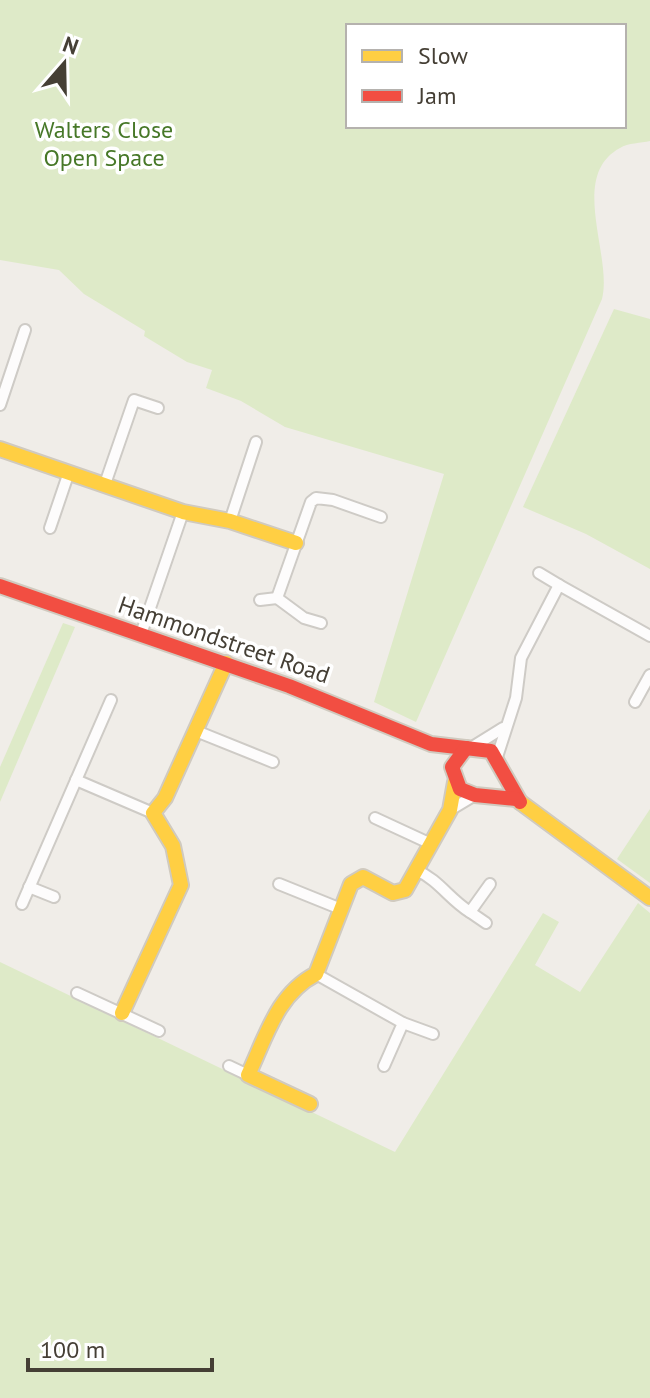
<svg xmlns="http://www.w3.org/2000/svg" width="650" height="1398" font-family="'PT Sans',sans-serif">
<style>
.green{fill:#deeac8;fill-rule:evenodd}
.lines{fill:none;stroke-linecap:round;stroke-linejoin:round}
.street-casing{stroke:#cecbc6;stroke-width:14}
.slow-casing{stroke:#d0cabf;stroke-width:18}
.jam-casing{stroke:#d0cabf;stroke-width:18}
.street{stroke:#fdfcfc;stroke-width:10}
.slow{stroke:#ffcf43;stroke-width:14}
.jam{stroke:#f24e42;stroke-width:14}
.labels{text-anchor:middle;stroke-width:7;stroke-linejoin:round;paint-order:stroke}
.park-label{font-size:24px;fill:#477828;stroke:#fff}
.street-label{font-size:24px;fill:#453f35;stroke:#fff}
</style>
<rect width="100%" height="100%" fill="#f0ede8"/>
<g class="green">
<path d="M0,0H650V141C641,143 628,143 620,148C568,176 613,256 602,299L416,722L374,702L444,474L285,427L241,401L206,388L212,370L187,362L144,336L145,331L84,294L59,270L0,260ZM348,26H624V126H348Z"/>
<polygon points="614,309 650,319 650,569 586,534 523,507"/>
<polygon points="63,623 75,627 0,802 0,767"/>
<polygon points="650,809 650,883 617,859"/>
<polygon points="638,903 650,913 650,1398 0,1398 0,962 395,1152 543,913 559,922 535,965 580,992"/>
</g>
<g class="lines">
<defs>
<g id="street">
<polyline points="0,405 25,330"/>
<polyline points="105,484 134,400 158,408"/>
<polyline points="230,521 256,442"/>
<polyline points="50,528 69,472"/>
<polyline points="539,573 559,585"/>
<polyline points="260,600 277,598"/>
<polyline points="321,623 304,618 277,598 311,502 316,498 333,500 381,517"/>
<polyline points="141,634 183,512"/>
<polyline points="635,702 650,675"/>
<polyline points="196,731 273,762"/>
<polyline points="474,746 503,728"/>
<polyline points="497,757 516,698 521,658 559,585 650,636"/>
<polyline points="76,780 153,813"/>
<polyline points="450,810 475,795"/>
<polyline points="375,818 429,843"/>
<path d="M416,870C439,880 449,899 470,912L490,884"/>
<polyline points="279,884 341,909"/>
<polyline points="29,887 54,897"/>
<polyline points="22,904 111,700"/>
<polyline points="470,912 486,923"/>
<polyline points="316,974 403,1023 384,1066"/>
<polyline points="77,993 159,1031"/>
<polyline points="403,1023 433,1034"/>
<polyline points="229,1066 248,1075"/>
</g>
<g id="slow">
<polyline points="0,449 183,512 230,521 296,543"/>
<polyline points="520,802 650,898"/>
<polyline points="122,1013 181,885 173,846 153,813 165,798 226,663"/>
<path d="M310,1104L248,1075C266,1037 277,994 316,974L351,884L363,877L393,893L405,890L450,810L455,782"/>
</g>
<g id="jam">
<polyline points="0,586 289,686 431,744 491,751 520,802"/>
<polyline points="466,748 452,767 460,789 475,795 516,799"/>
</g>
</defs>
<use href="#street" class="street-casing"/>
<use href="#slow" class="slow-casing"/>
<use href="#jam" class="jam-casing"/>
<use href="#street" class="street"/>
<use href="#slow" class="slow"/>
<use href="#jam" class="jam"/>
</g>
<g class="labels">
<g class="park-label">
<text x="104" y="138">Walters Close<tspan x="104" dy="28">Open Space</tspan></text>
</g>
<g class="street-label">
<text transform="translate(224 640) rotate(19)" y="8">Hammondstreet Road</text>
</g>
</g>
<rect x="346" y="24" width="280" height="104" fill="#ffffff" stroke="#b5b2ae" stroke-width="2"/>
<rect x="362" y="50" width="40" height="12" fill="#ffcf43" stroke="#b5b2ae" stroke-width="2"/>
<text x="418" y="64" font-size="24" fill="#453f35">Slow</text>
<rect x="362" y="90" width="40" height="12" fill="#f24e42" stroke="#b5b2ae" stroke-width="2"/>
<text x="418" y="104" font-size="24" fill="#453f35">Jam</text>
<g transform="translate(64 64) rotate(20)" stroke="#ffffff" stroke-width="6" paint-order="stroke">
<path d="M0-6L14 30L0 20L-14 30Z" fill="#453f35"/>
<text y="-12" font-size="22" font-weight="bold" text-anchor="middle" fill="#453f35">N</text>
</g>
<path d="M28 1358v12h184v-12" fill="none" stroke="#453f35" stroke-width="4"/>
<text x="40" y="1358" font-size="24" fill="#453f35" stroke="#ffffff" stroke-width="6" paint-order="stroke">100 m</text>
</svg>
